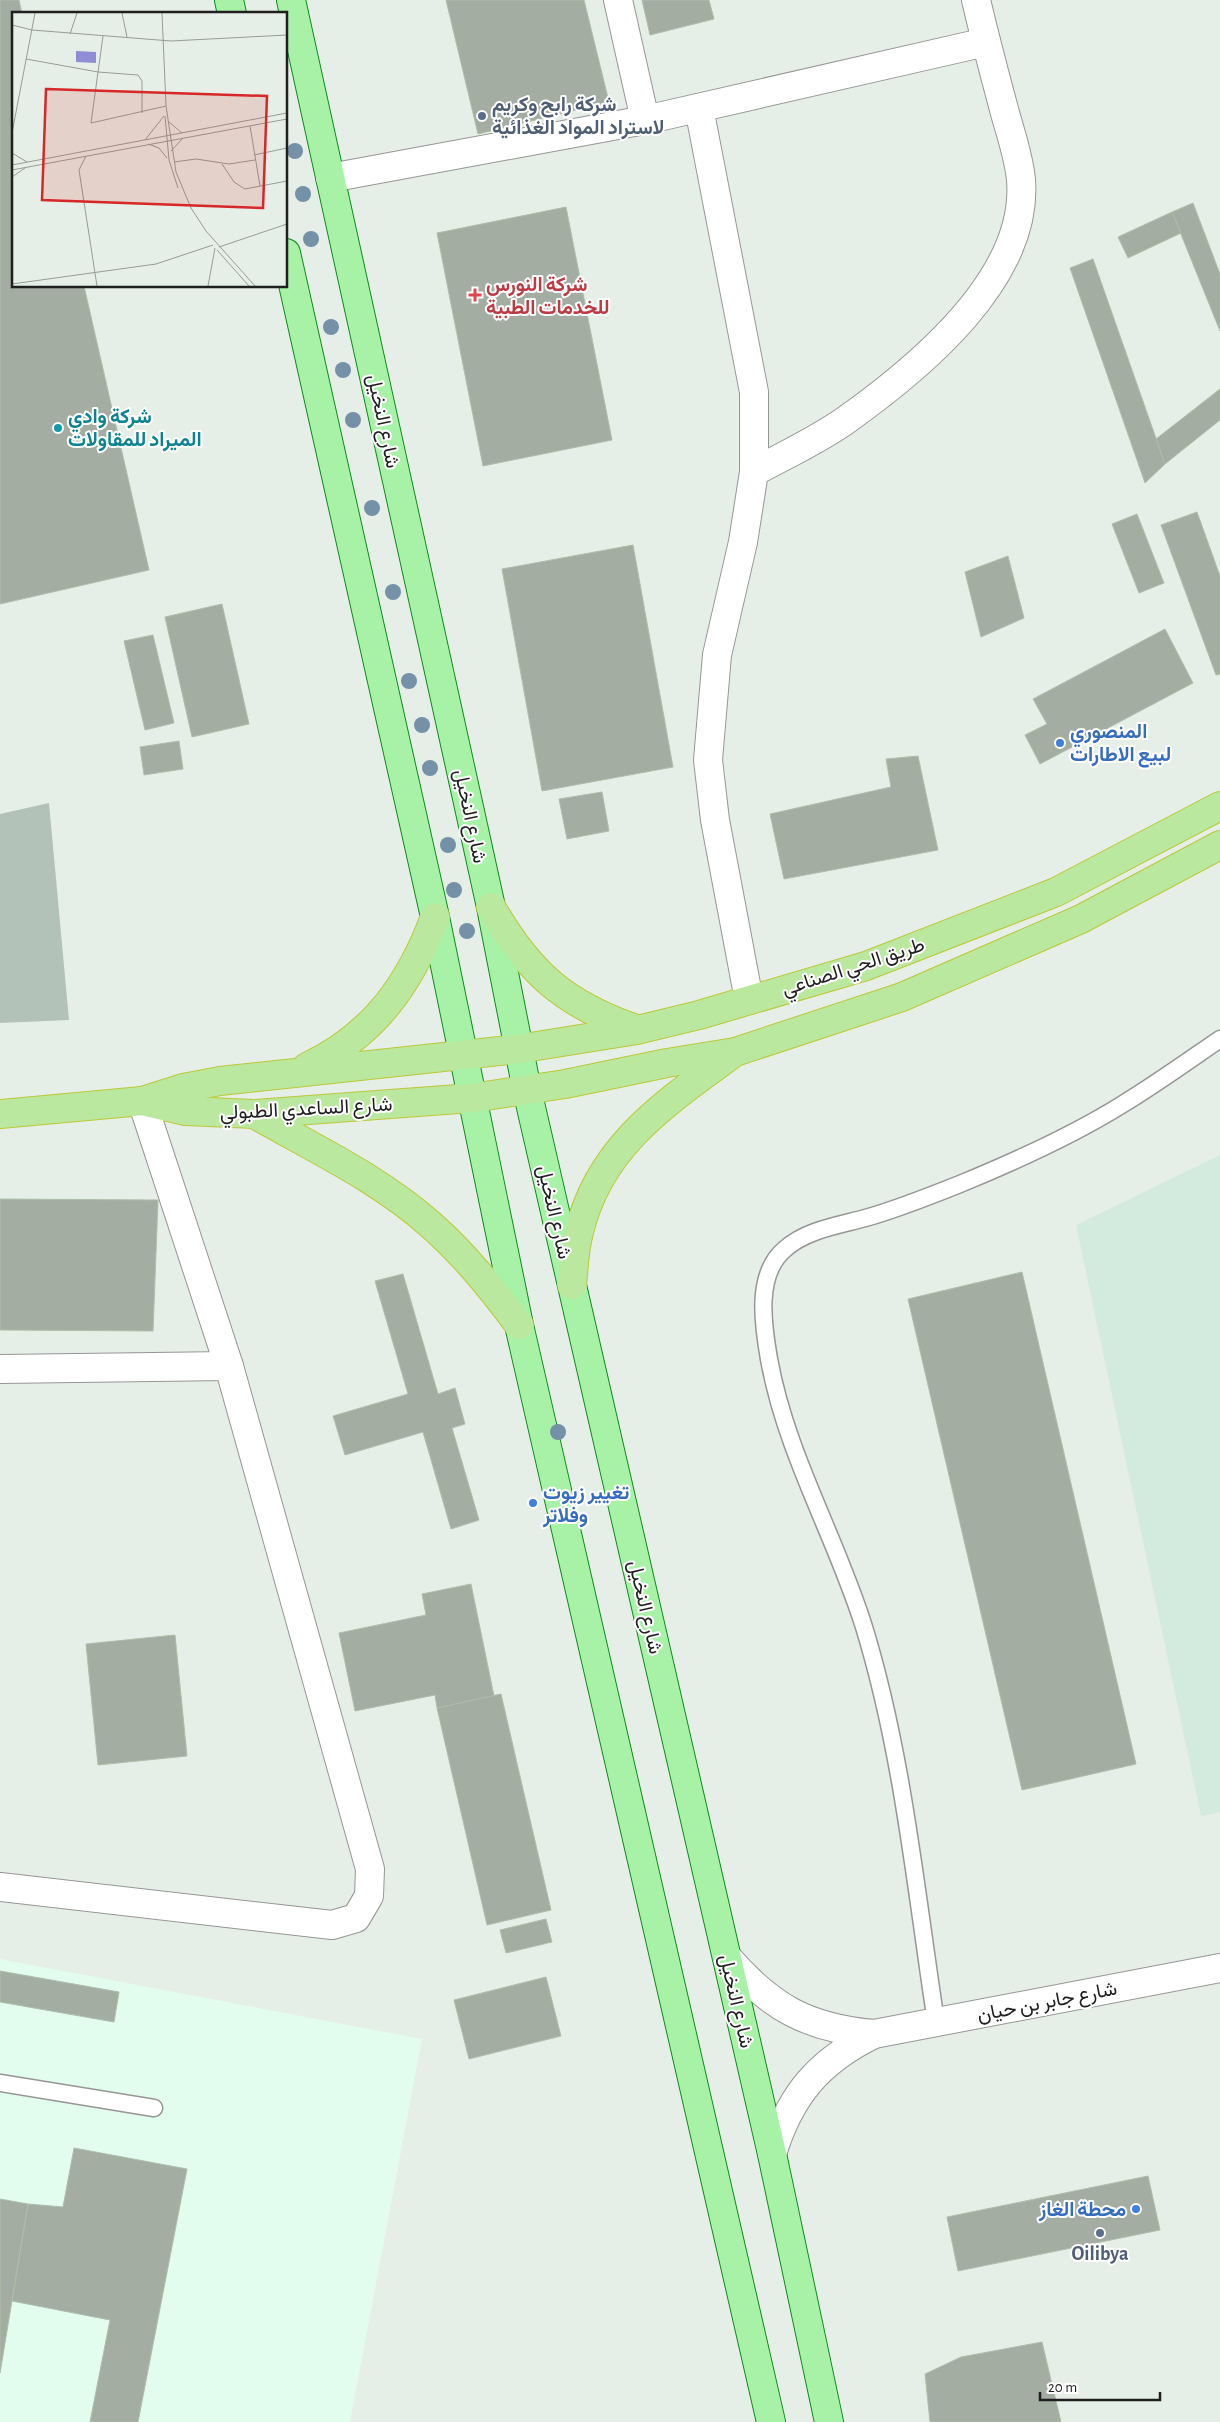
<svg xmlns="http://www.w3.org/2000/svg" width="1220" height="2422" viewBox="0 0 1220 2422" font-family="'Alegreya Sans',Vazirmatn,sans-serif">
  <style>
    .education { fill: #e2fced }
    .construction { fill: #b2c2b9 }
    .farmland { fill: #d3ebdf }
    .building { fill: #a4ada2; stroke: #adbfaa }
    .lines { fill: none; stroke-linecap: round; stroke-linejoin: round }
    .service-casing { stroke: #969696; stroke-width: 19 }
    .minor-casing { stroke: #969696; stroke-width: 30 }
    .primary-casing { stroke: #108a1c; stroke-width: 30 }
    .trunk-casing { stroke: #bcc837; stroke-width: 30 }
    .service { stroke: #fff; stroke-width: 16 }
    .minor { stroke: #fff; stroke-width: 28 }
    .primary { stroke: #a8f2a8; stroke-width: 28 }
    .trunk { stroke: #bae89f; stroke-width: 28 }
    .tree { fill: #7491a7 }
    .service-dot { fill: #5c6f8a; stroke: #fff; stroke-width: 2 }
    .health-dot { fill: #e0444e; stroke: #fff; stroke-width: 2 }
    .culture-dot { fill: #0f9aa8; stroke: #fff; stroke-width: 2 }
    .shop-dot { fill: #3f7fe0; stroke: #fff; stroke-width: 2 }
    .labels { text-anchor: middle; stroke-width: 4; stroke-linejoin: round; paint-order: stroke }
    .service-label { font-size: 20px; font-weight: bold; fill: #4e5e75; stroke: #fff; text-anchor: start }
    .health-label { font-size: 20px; font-weight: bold; fill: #be3a42; stroke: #fff; text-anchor: start }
    .culture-label { font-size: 20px; font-weight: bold; fill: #0d838f; stroke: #fff; text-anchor: start }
    .street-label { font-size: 20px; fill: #1f1f1f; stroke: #fff }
    .shop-label { font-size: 20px; font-weight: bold; fill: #366cbe; stroke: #fff; text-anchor: start }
    .inset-road { fill: none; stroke: #969c97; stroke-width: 1 }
    .view { fill: #d62828; fill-opacity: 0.15; stroke: #d62828; stroke-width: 2.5 }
    .inset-edge { fill: none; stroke: #1f1f1f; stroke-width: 2.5 }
  </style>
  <rect width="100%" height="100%" fill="#e6efe7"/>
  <path class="education" d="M0,1959L422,2039L350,2422H0Z"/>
  <path class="construction" d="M49,803L69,1020L0,1023V814Z"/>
  <path class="farmland" d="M1220,1155V1812L1201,1816L1076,1225Z"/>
  <g class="building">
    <path d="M0,0H19L22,14H14V286H84L149,570L0,604Z"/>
    <path d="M446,0H584L609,102L478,134Z"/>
    <path d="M642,0H709L714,19L650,35Z"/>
    <path d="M1193,203L1220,274V331L1172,212Z"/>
    <path d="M566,207L612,440L483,466L437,233Z"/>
    <path d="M1172,212L1181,233L1128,258L1118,237Z"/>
    <path d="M1093,259L1165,464L1145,483L1070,268Z"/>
    <path d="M1220,389V420L1165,464L1156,439Z"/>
    <path d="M1197,512L1220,576V674L1216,675L1161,525Z"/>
    <path d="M1137,514L1164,583L1139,593L1112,524Z"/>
    <path d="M633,545L673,767L542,791L502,569Z"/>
    <path d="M1008,556L1024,618L981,637L965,572Z"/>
    <path d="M222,604L249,724L192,737L165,617Z"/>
    <path d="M1165,629L1193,683L1040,764L1025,735L1047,724L1033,699Z"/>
    <path d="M153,635L174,723L145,730L124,641Z"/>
    <path d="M179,741L183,769L144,775L140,747Z"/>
    <path d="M918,756L938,850L784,879L770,814L891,787L886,759Z"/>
    <path d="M602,792L609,831L567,839L559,799Z"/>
    <path d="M0,1199L158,1200L153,1331L0,1330Z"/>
    <path d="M1022,1272L1136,1764L1022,1790L908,1299Z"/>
    <path d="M403,1274L438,1394L455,1388L465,1424L452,1428L479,1520L451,1529L423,1432L345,1455L333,1416L408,1394L375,1281Z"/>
    <path d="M471,1584L494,1696L437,1708L435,1695L355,1711L339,1633L426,1615L422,1594Z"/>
    <path d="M175,1635L187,1756L98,1765L86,1644Z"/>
    <path d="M501,1694L551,1910L487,1925L437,1708Z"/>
    <path d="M546,1919L552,1942L506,1953L500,1930Z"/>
    <path d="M0,1971L119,1992L114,2022L0,2002Z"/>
    <path d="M546,1977L561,2036L469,2059L454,2000Z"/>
    <path d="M74,2148L187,2169L138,2422H90L110,2320L12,2301L28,2204L63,2207Z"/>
    <path d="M1148,2176L1160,2230L958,2271L947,2217Z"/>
    <path d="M0,2199L28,2204L0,2373Z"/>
    <path d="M1042,2342L1061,2422H930L925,2374L961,2357Z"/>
  </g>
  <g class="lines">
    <g class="service-casing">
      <g id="service">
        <path d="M936,2022C916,1892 903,1754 864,1627C836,1537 786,1454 769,1359C763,1325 755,1274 785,1249C807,1229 842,1225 869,1217C900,1208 930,1196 960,1184C1016,1161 1072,1136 1123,1104C1156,1084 1188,1061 1220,1039"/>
        <path d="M0,2083L154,2108"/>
      </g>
    </g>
    <g class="minor-casing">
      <g id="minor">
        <path d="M618,0L645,120"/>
        <path d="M699,108L754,392V472L743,542L717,655L708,760L715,820L749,1000"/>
        <path d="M330,178L645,120L986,42"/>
        <path d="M754,472C785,455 818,440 846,420C919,368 1029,278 1021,180C1019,157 1011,135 1005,113C995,76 985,38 976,0"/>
        <path d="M0,1369L229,1366"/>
        <path d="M0,1887L332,1925L356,1918L369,1896L370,1869L229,1366L142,1101"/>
        <path d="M727,1957C770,2007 807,2028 874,2034"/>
        <path d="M772,2154C790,2095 819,2061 874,2034L1220,1968"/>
      </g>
    </g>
    <g class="primary-casing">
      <g id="primary">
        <path d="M229,0L232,14"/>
        <path d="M291,0L491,907L527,1090L772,2154L829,2422"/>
        <path d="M286,253L435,917L519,1325L771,2422"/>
      </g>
    </g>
    <g class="trunk-casing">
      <g id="trunk">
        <path d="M491,907C529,973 564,1004 636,1029"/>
        <path d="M307,1067C374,1035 410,984 435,917"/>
        <path d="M142,1101L186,1111L254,1114L472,1098L565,1084L667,1063L735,1052L902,997L1081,919L1220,845"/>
        <path d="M0,1114L142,1101L183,1088L220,1081L518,1049L637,1030L699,1015L866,966L1056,892L1220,806"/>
        <path d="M254,1114C313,1148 380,1179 431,1225C465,1255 492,1289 519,1325"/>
        <path d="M572,1285C574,1268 574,1250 579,1232C599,1147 664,1104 731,1055"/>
      </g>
    </g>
    <use href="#service" class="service"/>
    <use href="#minor" class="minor"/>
    <use href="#primary" class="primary"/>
    <use href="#trunk" class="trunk"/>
  </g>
  <g class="tree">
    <circle cx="295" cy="151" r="8"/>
    <circle cx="303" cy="194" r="8"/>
    <circle cx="311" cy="239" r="8"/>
    <circle cx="331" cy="327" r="8"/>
    <circle cx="343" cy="370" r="8"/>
    <circle cx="353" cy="420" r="8"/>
    <circle cx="372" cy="508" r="8"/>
    <circle cx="393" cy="592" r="8"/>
    <circle cx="409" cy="681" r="8"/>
    <circle cx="422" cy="725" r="8"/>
    <circle cx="430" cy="768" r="8"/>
    <circle cx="448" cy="845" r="8"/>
    <circle cx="454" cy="890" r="8"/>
    <circle cx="467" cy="931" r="8"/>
    <circle cx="558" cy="1432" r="8"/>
  </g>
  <g class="service-dot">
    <circle cx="482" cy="116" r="5"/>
    <circle cx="1100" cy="2233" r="5"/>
  </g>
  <path class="health-dot" d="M472.5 287.5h5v5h5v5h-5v5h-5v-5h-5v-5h5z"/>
  <circle class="culture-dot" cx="58" cy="428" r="5"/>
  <g class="shop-dot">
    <circle cx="1060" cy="743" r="5"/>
    <circle cx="533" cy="1503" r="5"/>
    <circle cx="1136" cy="2209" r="5"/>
  </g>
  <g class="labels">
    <g class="service-label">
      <text x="492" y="111">شركة رابح وكريم<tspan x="492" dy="23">لاستراد المواد الغذائية</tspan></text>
      <text x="1100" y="2260" text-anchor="middle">Oilibya</text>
    </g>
    <g class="health-label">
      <text x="486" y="291">شركة النورس<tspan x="486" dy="23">للخدمات الطبية</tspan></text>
    </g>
    <g class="culture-label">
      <text x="68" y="423">شركة وادي<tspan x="68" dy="23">الميراد للمقاولات</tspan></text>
    </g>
    <g class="street-label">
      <text transform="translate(384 421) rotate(78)" y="7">شارع النخيل</text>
      <text transform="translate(471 816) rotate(78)" y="7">شارع النخيل</text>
      <text transform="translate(853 966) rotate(-18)" y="7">طريق الحي الصناعي</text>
      <text transform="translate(306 1108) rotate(-3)" y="7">شارع الساعدي الطبولي</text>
      <text transform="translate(555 1212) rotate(77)" y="7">شارع النخيل</text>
      <text transform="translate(646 1607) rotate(77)" y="7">شارع النخيل</text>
      <text transform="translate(737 2001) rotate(77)" y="7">شارع النخيل</text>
      <text transform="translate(1047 2001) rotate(-11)" y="7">شارع جابر بن حيان</text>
    </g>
    <g class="shop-label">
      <text x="1070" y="738">المنصوري<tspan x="1070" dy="23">لبيع الاطارات</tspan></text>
      <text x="543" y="1499">تغيير زيوت<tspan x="543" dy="23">وفلاتر</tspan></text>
      <text x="1126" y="2216" text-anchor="end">محطة الغاز</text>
    </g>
  </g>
  <g transform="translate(12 12)">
    <rect width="275" height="275" fill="#e6efe7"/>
    <path d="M64,39L84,40V51L64,50Z" fill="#908cd5"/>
    <path class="inset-road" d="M110,1L115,25M150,1L154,94L164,160L179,196L194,219L243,274M0,13L20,18L159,29L275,23M58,22L65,1M91,24L79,111L154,94M14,47L86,60L126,63L130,69V101M153,104L157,148L166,176M157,110L170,121M238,114L248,174M0,121L23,1M133,128L152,104M136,132L147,136L155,146M159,139L171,126M0,141L15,150M242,143L275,136M74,144L67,158L85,274M162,150L184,147L217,152L243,148M210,152L222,170L233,177L275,169M0,153L275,101M0,158L275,107M0,165L13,156M207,235L275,212M205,238L237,274M0,272L144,252L201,233M196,274L203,236"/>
    <path class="view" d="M34,77L255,84L251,196L30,188Z"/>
    <rect width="275" height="275" class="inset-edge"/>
  </g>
  <path d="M1040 2392v8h120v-8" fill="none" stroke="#1f1f1f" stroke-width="2.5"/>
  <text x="1048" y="2392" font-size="15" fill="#1f1f1f" stroke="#ffffff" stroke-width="4" paint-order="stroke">20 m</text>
</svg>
